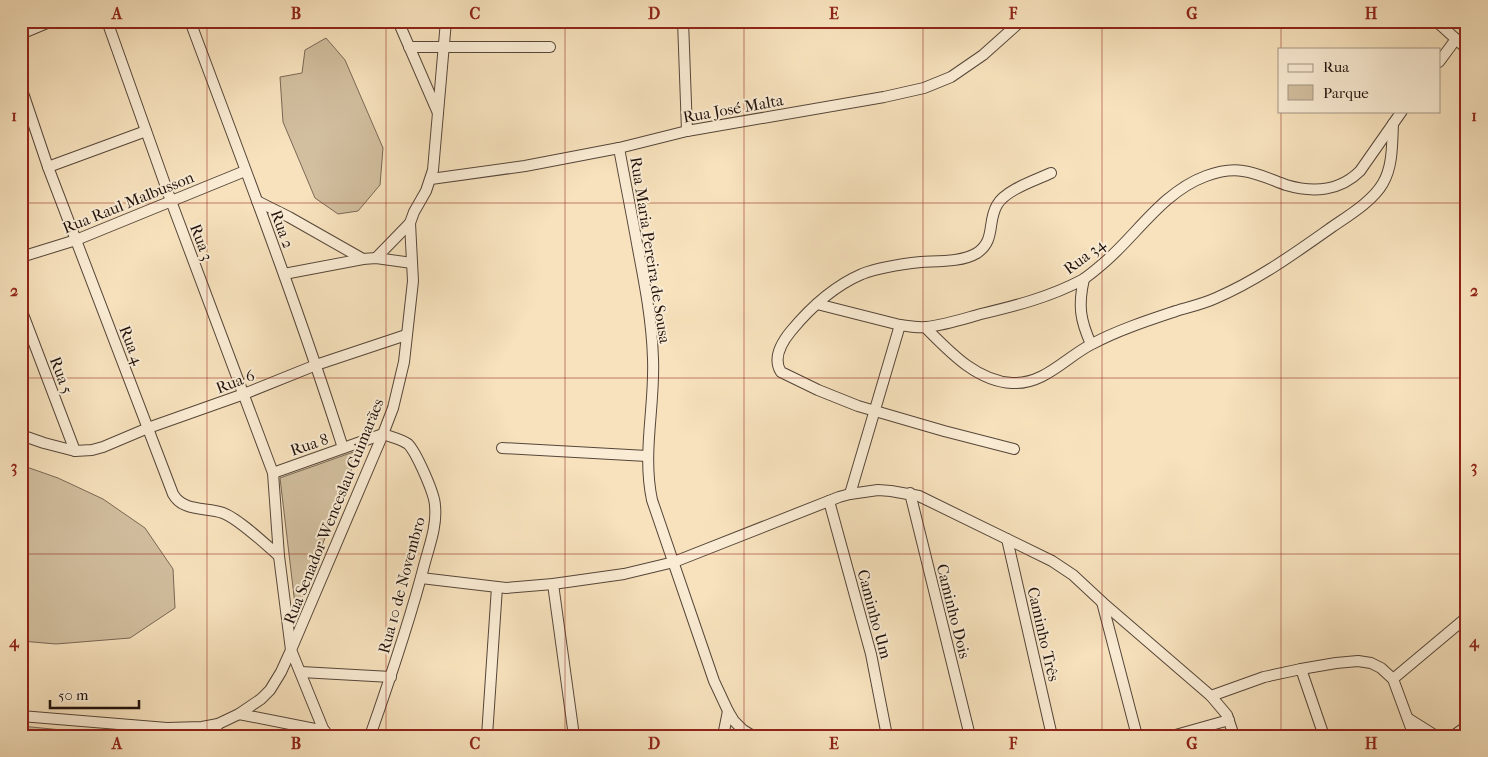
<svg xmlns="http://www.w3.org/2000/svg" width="1488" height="757" viewBox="0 0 1488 757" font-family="'IM FELL French Canon',serif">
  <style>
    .green { fill: #d2bf9f; stroke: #796856 }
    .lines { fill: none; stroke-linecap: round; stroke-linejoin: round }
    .street-casing { stroke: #564639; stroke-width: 12 }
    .street { stroke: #faecd4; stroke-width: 10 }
    .grid { fill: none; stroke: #8f2418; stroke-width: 1; stroke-opacity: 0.55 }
    .labels { text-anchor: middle; stroke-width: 4; stroke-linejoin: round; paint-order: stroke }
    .street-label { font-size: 16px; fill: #20120d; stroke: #faecd4 }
    .neatline { fill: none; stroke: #8f2418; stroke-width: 2 }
    .grid-label { font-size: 16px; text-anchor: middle; font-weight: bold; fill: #8f2418 }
  </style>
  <rect width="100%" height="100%" fill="#f7e2bd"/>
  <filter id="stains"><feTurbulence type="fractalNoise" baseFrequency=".004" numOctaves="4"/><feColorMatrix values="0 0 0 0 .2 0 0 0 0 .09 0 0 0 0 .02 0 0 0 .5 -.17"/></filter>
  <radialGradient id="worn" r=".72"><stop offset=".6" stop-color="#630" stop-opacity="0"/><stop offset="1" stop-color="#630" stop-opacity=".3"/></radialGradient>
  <g class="green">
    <path d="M326,38L345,60L383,148L380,185L358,211L338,214L315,198L283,122L280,77L302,73L305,50Z"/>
    <path d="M359,450L296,613L280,478Z"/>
    <path d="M21,465L58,478L103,499L145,528L173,569L175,608L130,638L56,644L21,641Z"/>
    <path d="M21,726L123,736H21Z"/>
  </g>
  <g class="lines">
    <g class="street-casing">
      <g id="street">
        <path d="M190,21C243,163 297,304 343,448"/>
        <path d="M398,21L438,113"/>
        <path d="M683,21L687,131"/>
        <path d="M1436,21L1467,49"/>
        <path d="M21,34L52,21"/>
        <path d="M409,47H550"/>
        <path d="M1439,62L1456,39"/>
        <path d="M21,87L48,167L173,494C183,512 206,507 223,513C239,519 265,544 279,556"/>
        <path d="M619,148C625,181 632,215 638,249C645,285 652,322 653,359C655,406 642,453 652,500L714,681L728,711L734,721L743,730L753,736"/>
        <path d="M48,167L146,131"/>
        <path d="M431,179L525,166L619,148L687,131L884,97L924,88L951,77L983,55L1021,21"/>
        <path d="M257,201L289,217L363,259"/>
        <path d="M21,257L76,240L245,171"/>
        <path d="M376,258L410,223"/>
        <path d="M284,274L363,259L376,258L412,263"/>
        <path d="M1084,279C1078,305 1080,320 1091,344"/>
        <path d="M817,304L900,325"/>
        <path d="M21,309L75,451"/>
        <path d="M925,327C949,351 976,381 1012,383C1044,385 1066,357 1092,344C1118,330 1149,320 1176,311C1189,307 1203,304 1216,298C1258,280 1295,253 1332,227C1348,216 1373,201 1383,183C1393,166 1392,143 1393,124"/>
        <path d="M21,435L44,443L75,451L92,450L103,447L148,428L244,394L316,365L406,335"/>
        <path d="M502,448L647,456"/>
        <path d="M1014,449L944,431L858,406L818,390L781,372C772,358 782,342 791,331C810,308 834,286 862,274C880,267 902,264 921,262C939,261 962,262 977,253C996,240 987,222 997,205C1005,190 1036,180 1051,173"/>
        <path d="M273,473L383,434"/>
        <path d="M910,493L970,736"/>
        <path d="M850,494L900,325C908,326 917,328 926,327C945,325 963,319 981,314C1015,306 1050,297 1082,280C1090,275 1098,268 1106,261C1138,233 1163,192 1206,176C1217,172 1232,169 1243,171C1258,173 1272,180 1286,185C1313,193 1340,191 1360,171L1402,111"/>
        <path d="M829,501L871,654L887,736"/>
        <path d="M1007,539L1052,736"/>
        <path d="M421,578L506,588L553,584L624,574L674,562L839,497L850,494L878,490L891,491L919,496L1052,561L1073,575L1102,602L1211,696L1227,715L1234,736"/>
        <path d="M553,584L574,736"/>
        <path d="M1102,602L1137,736"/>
        <path d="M1301,669L1324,736"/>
        <path d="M301,672L391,677"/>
        <path d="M1393,679L1467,617"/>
        <path d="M1211,696L1264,677L1301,669L1336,663L1358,661L1371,663L1381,668L1393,679L1414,736"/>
        <path d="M239,714L325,731"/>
        <path d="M21,716L167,728L202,727L218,724L239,714L261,699L270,690L281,672L291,650L279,556L273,473L171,201L107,21"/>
        <path d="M1409,719L1436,736"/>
        <path d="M212,736L218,724"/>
        <path d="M326,736L291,650L383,434L393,408L404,362L413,281L410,223L414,212L426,191L433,170L446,21"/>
        <path d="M370,736C390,679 410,621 425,562C430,544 437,525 435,506C435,494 416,452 408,444C401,439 391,437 383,434"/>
        <path d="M487,736L497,587"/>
        <path d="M723,736L728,711"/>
        <path d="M1172,736L1229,720"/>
        <path d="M1453,736L1467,726"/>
      </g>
    </g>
    <use href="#street" class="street"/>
  </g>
  <path class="grid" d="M207,21V736M386,21V736M565,21V736M744,21V736M923,21V736M1102,21V736M1281,21V49M1281,111V736M21,203H1467M21,378H1467M21,554H1467"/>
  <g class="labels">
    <g class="street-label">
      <text transform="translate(733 108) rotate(-10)" y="6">Rua José Malta</text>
      <text transform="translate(128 202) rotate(-22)" y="6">Rua Raul Malbusson</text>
      <text transform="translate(283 229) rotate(70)" y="6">Rua 2</text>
      <text transform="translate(202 242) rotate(69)" y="6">Rua 3</text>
      <text transform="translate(651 250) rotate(81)" y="6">Rua Maria Pereira de Sousa</text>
      <text transform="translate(1084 256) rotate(-37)" y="6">Rua 34</text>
      <text transform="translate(132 345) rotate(69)" y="6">Rua 4</text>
      <text transform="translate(62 375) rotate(69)" y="6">Rua 5</text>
      <text transform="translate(235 381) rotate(-21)" y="6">Rua 6</text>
      <text transform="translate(309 444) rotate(-19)" y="6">Rua 8</text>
      <text transform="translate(333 511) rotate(-68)" y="6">Rua Senador Wenceslau Guimarães</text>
      <text transform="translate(401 585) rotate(-75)" y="6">Rua 10 de Novembro</text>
      <text transform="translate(954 611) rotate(76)" y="6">Caminho Dois</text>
      <text transform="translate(875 614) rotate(75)" y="6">Caminho Um</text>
      <text transform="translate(1044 634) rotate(77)" y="6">Caminho Três</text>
    </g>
  </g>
  <rect width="1488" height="757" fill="none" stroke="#f7e2bd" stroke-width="55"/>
  <rect x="1278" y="48" width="162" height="65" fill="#faecd4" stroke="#a39584"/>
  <rect x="1288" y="64" width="25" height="8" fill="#faecd4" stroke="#a39584"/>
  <text x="1323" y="72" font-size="15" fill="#20120d">Rua</text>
  <rect x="1288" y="85" width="25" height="15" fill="#d2bf9f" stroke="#a39584"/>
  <text x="1323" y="98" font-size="15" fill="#20120d">Parque</text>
  <path d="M50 700v8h89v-8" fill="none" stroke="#20120d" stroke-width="2.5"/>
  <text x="58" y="700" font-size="15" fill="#20120d" stroke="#faecd4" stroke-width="4" paint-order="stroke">50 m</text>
  <rect x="28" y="28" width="1432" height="702" class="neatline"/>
  <g class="grid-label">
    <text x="117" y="19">A</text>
    <text x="296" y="19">B</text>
    <text x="475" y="19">C</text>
    <text x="654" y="19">D</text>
    <text x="834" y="19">E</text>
    <text x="1013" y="19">F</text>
    <text x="1192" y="19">G</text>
    <text x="1371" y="19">H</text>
    <text x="14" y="121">1</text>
    <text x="1474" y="121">1</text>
    <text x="14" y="296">2</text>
    <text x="1474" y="296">2</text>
    <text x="14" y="472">3</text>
    <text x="1474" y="472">3</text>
    <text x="14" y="647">4</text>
    <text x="1474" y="647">4</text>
    <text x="117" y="749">A</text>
    <text x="296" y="749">B</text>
    <text x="475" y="749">C</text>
    <text x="654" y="749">D</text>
    <text x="834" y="749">E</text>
    <text x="1013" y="749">F</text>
    <text x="1192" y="749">G</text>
    <text x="1371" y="749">H</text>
  </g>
  <rect width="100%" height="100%" filter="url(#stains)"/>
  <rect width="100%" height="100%" fill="url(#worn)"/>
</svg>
